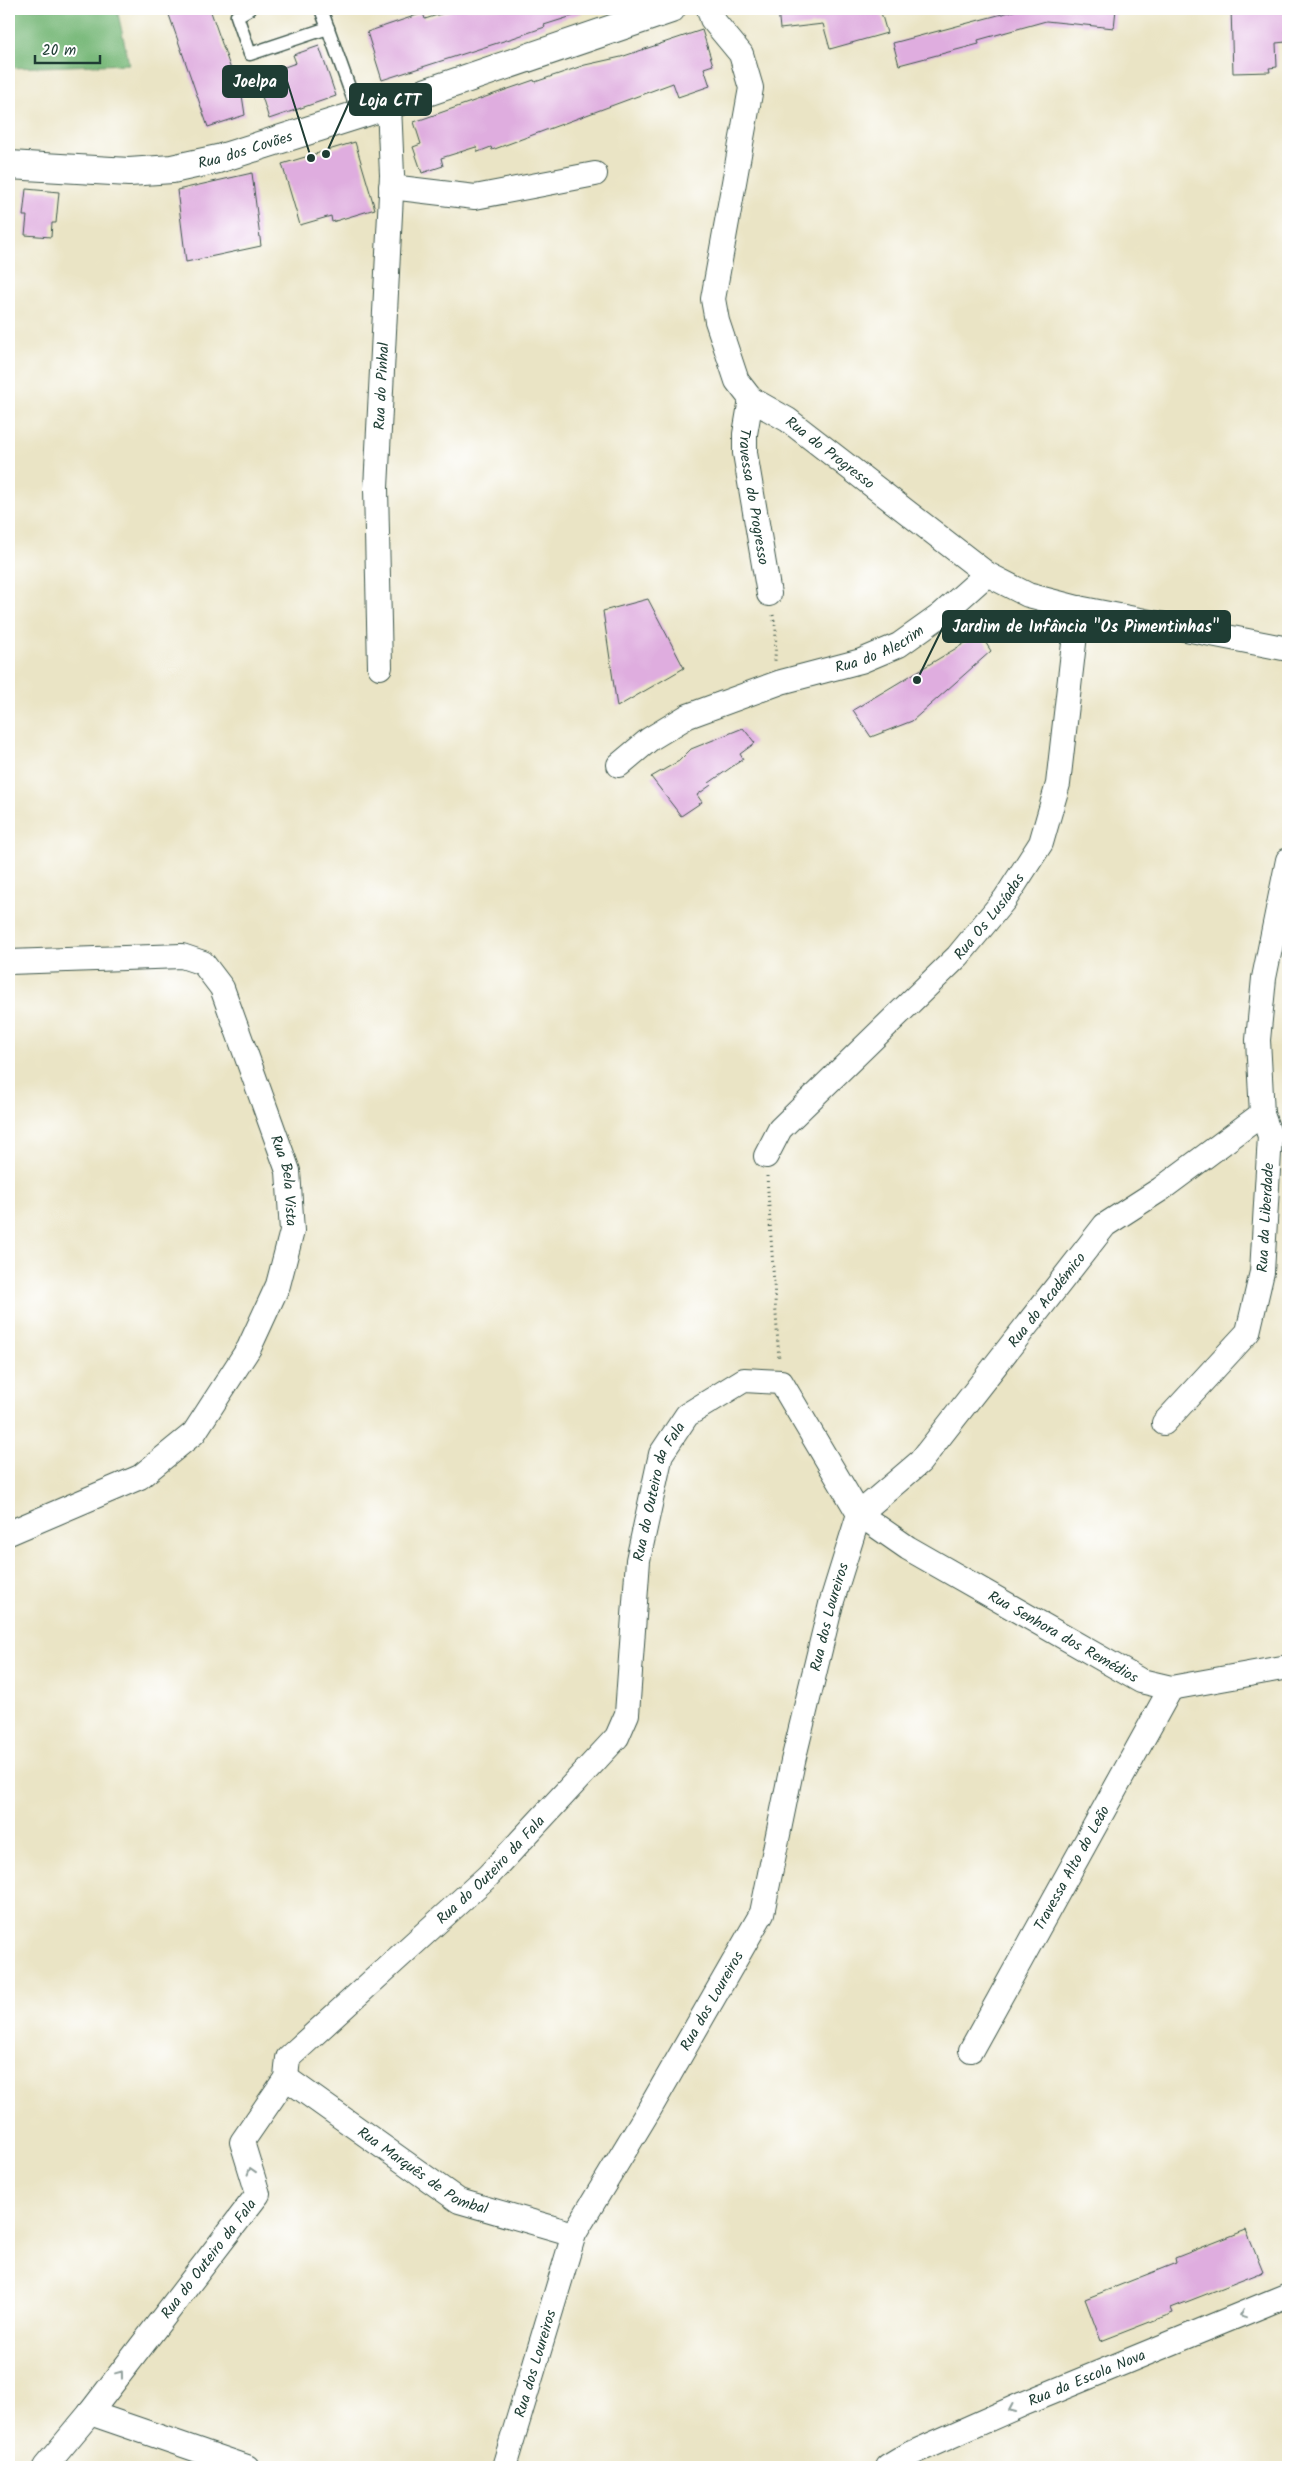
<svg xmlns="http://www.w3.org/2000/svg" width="1297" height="2476" viewBox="0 0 1297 2476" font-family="Kalam,sans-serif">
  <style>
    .forest { fill: #7aba7b; stroke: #4c7c58 }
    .building { fill: #dfaddf }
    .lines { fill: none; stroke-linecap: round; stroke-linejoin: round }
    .service-casing { stroke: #3d564a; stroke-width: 15 }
    .minor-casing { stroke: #3d564a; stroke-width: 26 }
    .tertiary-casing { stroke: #3d564a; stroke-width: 30 }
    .path { stroke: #3d564a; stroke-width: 3; stroke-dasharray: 1 4; stroke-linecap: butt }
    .service { stroke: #fff; stroke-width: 12 }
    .minor { stroke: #fff; stroke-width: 24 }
    .tertiary { stroke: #fff; stroke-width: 28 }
    .oneway { stroke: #8f9e9a }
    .labels { text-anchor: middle; stroke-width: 4.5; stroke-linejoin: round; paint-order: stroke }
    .street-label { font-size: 15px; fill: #1f3d34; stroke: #fff }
    .leader { fill: none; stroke: #1f3d34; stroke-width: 2 }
    .callout-dot { fill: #1f3d34; stroke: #fff; stroke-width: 2 }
    .callout { fill: #1f3d34; stroke: #1f3d34; stroke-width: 2 }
    .callout-label { font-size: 16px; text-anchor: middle; font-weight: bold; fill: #fff }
  </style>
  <rect width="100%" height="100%" fill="#fff"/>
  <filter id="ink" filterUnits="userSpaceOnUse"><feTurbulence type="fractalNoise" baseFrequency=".02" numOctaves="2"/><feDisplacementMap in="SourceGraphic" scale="10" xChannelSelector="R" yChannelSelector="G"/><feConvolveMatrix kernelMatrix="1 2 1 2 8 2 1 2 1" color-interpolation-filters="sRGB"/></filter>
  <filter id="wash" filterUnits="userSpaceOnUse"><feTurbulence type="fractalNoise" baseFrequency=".0096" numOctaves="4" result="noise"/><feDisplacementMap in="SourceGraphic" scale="20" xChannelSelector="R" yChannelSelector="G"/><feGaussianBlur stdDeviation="1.12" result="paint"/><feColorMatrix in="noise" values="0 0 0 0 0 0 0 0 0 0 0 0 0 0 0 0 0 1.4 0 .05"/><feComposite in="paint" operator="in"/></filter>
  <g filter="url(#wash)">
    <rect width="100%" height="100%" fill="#eae4c5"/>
    <path class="forest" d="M9,9H117L129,64L9,68Z"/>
    <g id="blocks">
      <g class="building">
        <path d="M167,9H210L236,84L240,82L245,115L208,127Z"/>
        <path d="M456,9H582V13L544,25L545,27L513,38L382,80L367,32L423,13L425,19Z"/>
        <path d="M778,9H880L887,33L830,49L823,24L780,29Z"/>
        <path d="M1021,9H1116L1114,28L1046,21L978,40L979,44L899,65L893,43Z"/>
        <path d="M1231,9H1288V26H1285L1286,42L1276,43L1277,67L1269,68L1270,72L1233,73Z"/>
        <path d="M702,30L713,65L704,68L710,86L678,97L673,83L492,150L491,147L478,152L476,147L441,158L443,166L422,173L413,147L421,144L414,122L534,80L535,82L585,65L621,57Z"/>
        <path d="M319,46L336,96L269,119L256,77L296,63L293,55Z"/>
        <path d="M355,142L375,209L332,222L331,216L300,225L282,164Z"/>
        <path d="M252,173L261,246L186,262L177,190Z"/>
        <path d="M26,189L59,192L56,223H52L51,237L25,235L27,216H23Z"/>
        <path d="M648,599L684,668L617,707L603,611Z"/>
        <path d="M980,634L991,651L912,721L871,737L853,710Z"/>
        <path d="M743,728L755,743L740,754L743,759L709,783L711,785L697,795L702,802L681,816L651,777L679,761L691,749Z"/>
        <path d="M1246,2230L1263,2272L1171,2308L1173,2313L1101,2341L1085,2299L1176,2263L1175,2258Z"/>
      </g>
    </g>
  </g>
  <g filter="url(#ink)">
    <use href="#blocks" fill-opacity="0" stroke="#3d564a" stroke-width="1"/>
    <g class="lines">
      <g class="service-casing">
        <g id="service">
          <path d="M249,9L237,16L250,54L328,28"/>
          <path d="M321,9L359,115"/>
        </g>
      </g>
      <g class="minor-casing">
        <g id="minor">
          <path id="s1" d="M709,9L712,19L741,54L751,88L713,299L717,321L737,381L751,399L788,420L987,574L1028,595L1078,608L1288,649"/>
          <path d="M391,187L475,197L595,174"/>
          <path id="s2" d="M751,399L745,434V453L769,594"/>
          <path id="s3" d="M380,667L376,488L392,175L389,105"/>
          <path id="s4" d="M619,765L650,739L688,716L781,682L861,661L899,645L941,615L987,574"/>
          <path id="s5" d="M9,962L182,956L203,963L222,988L288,1171L292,1231L278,1285L249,1348L194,1433L140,1477L9,1533"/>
          <path id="s6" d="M766,1156L780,1129L958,956L1005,899L1041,843L1058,784L1078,608"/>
          <path id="s7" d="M1164,1423L1248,1332L1262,1272L1270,1136L1262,1114L1258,1040L1264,978L1288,860"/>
          <path id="s8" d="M859,1514L920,1462L1105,1225L1161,1189L1262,1114"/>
          <path id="s9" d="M971,2050L1171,1688"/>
          <path id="s10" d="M286,2078L459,2201L574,2234"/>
          <path d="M90,2413L247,2467"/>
          <path id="s11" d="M45,2467L90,2413L258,2194L242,2142L286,2078L288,2058L488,1876L617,1737L627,1714L638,1560L661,1454L687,1415L744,1380L781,1382L859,1514L908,1548L1141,1681L1171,1688L1288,1667"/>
          <path id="s12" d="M504,2467L574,2234L649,2110L762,1913L793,1761L831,1604L859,1514"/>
          <path id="s13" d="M888,2467L908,2455L1023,2404L1288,2295"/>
        </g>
      </g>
      <g class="tertiary-casing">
        <g id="tertiary">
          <path id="s14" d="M9,165L129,172L172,169L218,159L389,105L671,9"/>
        </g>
      </g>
      <g class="path">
        <path d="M773,615L776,629L775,661"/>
        <path d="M767,1176L779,1360"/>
      </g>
      <use href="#service" class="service"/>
      <use href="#minor" class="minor"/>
      <use href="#tertiary" class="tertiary"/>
    </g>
    <defs><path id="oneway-chevron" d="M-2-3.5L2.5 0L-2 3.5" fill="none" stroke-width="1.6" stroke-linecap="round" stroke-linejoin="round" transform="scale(1.25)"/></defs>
    <g class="oneway">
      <use href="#oneway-chevron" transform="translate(251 2171) rotate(-107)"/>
      <use href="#oneway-chevron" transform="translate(1243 2314) rotate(158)"/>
      <use href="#oneway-chevron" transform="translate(120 2374) rotate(-53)"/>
      <use href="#oneway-chevron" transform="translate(1012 2409) rotate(156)"/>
    </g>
  </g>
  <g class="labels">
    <g class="street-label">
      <text dy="5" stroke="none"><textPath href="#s14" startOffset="239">Rua dos Covões</textPath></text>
      <text dy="5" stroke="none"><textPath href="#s3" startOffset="281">Rua do Pinhal</textPath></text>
      <text dy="5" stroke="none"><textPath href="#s1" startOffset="510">Rua do Progresso</textPath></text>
      <text dy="5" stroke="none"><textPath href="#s2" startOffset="99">Travessa do Progresso</textPath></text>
      <text dy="5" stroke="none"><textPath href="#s4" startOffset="288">Rua do Alecrim</textPath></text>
      <text dy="5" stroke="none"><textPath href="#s6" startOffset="329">Rua Os Lusíadas</textPath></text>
      <text dy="5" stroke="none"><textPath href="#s5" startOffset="430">Rua Bela Vista</textPath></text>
      <text dy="5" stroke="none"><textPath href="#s7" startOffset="240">Rua da Liberdade</textPath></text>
      <text dy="5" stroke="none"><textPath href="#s8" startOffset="286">Rua do Académico</textPath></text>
      <text dy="5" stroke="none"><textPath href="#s11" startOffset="1210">Rua do Outeiro da Fala</textPath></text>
      <text dy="5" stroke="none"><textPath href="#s12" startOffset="919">Rua dos Loureiros</textPath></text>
      <text dy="5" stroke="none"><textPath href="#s11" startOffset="1789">Rua Senhora dos Remédios</textPath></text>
      <text dy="5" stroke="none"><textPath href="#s11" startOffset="775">Rua do Outeiro da Fala</textPath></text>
      <text dy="5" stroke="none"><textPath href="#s9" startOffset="208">Travessa Alto do Leão</textPath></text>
      <text dy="5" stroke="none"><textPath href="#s12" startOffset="514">Rua dos Loureiros</textPath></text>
      <text dy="5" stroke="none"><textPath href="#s10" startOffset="166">Rua Marquês de Pombal</textPath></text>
      <text dy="5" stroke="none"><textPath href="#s11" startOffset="265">Rua do Outeiro da Fala</textPath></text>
      <text dy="5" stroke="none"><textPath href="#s12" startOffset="108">Rua dos Loureiros</textPath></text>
      <text dy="5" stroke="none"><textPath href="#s13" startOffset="218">Rua da Escola Nova</textPath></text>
    </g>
  </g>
  <path class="leader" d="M311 158L287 81M326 154L350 100M917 680L943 627"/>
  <g class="callout-dot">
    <circle cx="311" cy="158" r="5"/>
    <circle cx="326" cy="154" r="5"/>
    <circle cx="917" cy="680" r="5"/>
  </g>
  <g class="callout">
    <rect x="223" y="66" width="64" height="31" rx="5"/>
    <rect x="350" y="84" width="81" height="31" rx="5"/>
    <rect x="943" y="611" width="287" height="31" rx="5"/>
  </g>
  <g class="callout-label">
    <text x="255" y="87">Joelpa</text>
    <text x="390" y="106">Loja CTT</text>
    <text x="1086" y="632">Jardim de Infância "Os Pimentinhas"</text>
  </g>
  <rect width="1297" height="2476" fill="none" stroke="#fff" stroke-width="30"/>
  <path d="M35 55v8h65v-8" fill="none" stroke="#1f3d34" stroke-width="2.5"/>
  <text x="42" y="55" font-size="15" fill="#1f3d34" stroke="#ffffff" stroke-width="4" paint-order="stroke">20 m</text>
</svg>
